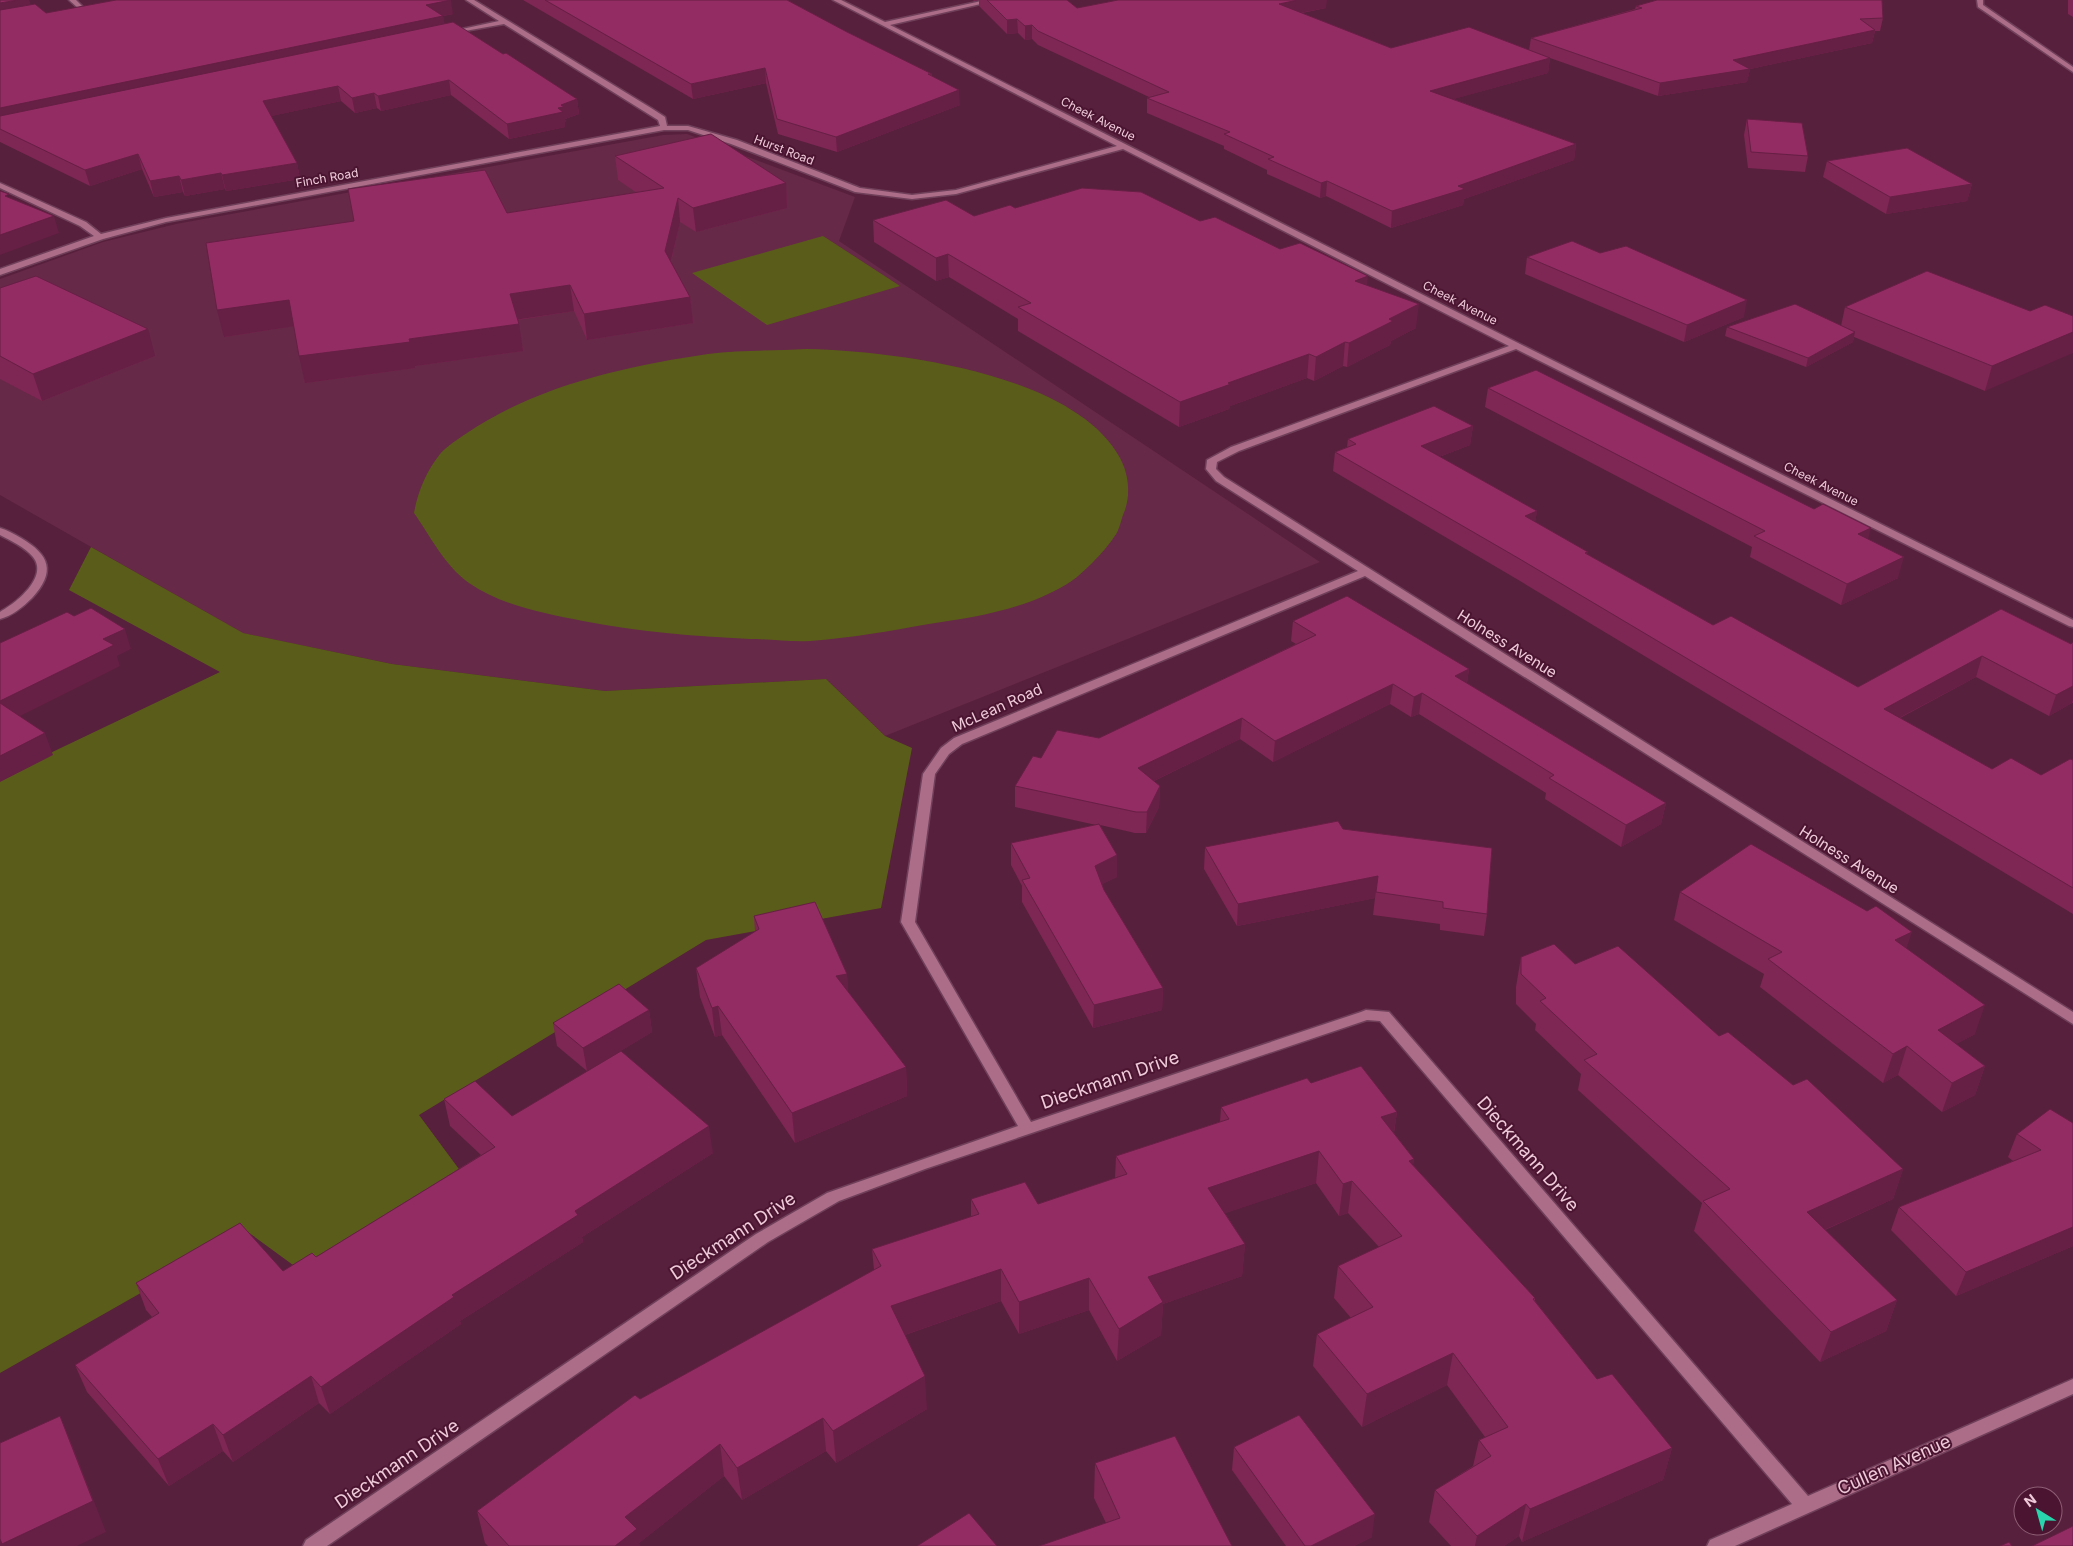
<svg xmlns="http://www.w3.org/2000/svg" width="2073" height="1546" viewBox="0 0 2073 1546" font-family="Inter,sans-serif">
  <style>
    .built { fill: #662947 }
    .green { fill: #5a5d19 }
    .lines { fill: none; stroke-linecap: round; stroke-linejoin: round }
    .minor-casing { stroke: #70405a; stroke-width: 3 }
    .minor { fill: #ac6d89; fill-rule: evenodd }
    .wall { fill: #7e2654 }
    .shaded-wall { fill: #661f45 }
    .building { fill: #922c62; stroke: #661f45 }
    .labels { text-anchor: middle; stroke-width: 4; stroke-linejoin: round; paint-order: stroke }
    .far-street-label { font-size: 12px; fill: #efcbda; stroke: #4b1531 }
    .street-label { font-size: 15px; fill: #efcbda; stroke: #4b1531 }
    .near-street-label { font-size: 18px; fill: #efcbda; stroke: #4b1531 }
  </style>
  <rect width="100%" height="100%" fill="#57203c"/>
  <path class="built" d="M687,134L855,197L839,241L1320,562L885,736L826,679L605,691L392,664L242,633L0,495V279L103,242L176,224L663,135Z"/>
  <g class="green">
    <path d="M823,236L900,286L767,325L692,273Z"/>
    <path d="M807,349C894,351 1074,373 1120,458C1128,473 1131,492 1125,510C1121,518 1120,530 1114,537C1105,551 1081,576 1067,584C1026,609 976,617 929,624C890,631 850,638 810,641C790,642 770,639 750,639C693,636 639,632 583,621C543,613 503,606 469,583C444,565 431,537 414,513C418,491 426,472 440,454C447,446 458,439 467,433C536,386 626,366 708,354C740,350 774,351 807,349Z"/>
    <path d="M91,547L243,633L392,664L605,691L826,679L885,736L912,748L881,908L706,940L419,1115L467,1180L304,1273L248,1232L0,1373V777L220,672L69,590Z"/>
  </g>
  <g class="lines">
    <g class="minor-casing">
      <g id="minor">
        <path d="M69,0H76L83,7L78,8Z"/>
        <path d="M466,0H474L651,108L665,117L667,126H688L737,140L860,188L912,195L956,190L1117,146L833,0H841L885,22L986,0H998L890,25L1520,344L2073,620V627L2069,626L1516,349L1239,451L1217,462L1216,469L1224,477L2073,1012V1024L1365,576L962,744L949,754L935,774L915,922L1031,1122L1361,1012L1366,1010L1389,1012L1808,1496L2073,1379V1394L1735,1546H1707L1710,1540L1792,1504L1380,1021L1367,1020L925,1169L839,1201L768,1242L327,1546H303L306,1540L756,1234L827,1193L1018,1126L901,922L923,774L941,748L954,738L1358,571L1216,481L1206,469L1207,460L1231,447L1509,346L1123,149L956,194L912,199L855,192L731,144L688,130H664L166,222L103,239L0,275V269L94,236L80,226L0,188V183L86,222L101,234L166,218L660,126L658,120L504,24L448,34V32L499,21Z"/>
        <path d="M1977,0H1983V5L2073,67V72L1978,7Z"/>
        <path d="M0,528C7,530 14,534 21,538C50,555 56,572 32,598C23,607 12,616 0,619V612C16,603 49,577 33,557C25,547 11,541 0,535Z"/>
      </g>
    </g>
    <use href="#minor" class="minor"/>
  </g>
  <g class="wall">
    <path d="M0,0H29L30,5L46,13L453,14L443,16L444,24L577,99L579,114L565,119L566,122H565V127L509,139L451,95L381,111L377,108L355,113L341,101L271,116L297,163L300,179L226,191L225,189L185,196L183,192L154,197L142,169L90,186L0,142Z"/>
    <path d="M523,0H787L847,32L932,74V76L960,105L837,152L778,134L766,83L693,99Z"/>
    <path d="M973,0H1067L1077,8H1326L1302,13L1391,48L1529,50L1531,38L1635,9L1636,6L1883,18L1880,31H1875L1872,43L1750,69L1747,82L1658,96L1550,58L1548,73L1453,99L1576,144L1574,160L1464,199L1463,205L1391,228L1326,196L1320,198L1267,174V170L1224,149V146L1147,113V98L1149,97L1038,45L1032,39L1025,40L1018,33L1007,34L979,6V0L974,1Z"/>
    <path d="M2068,0H2073V17L2068,14Z"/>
    <path d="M1747,119L1808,156L1805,172L1748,168L1744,135Z"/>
    <path d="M615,156L786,183L787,208L696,232L680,222L671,262L690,297L693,323L587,340L574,311L518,320L523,351L415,366V368L305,383L294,326L224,337L354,221L507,213L637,193L618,180Z"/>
    <path d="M1827,161L1972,184L1967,201L1886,214L1823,177Z"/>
    <path d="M1015,208L1200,221L1280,249L1367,285L1416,328L1391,341L1390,345L1347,367L1343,366L1314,381L1307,378L1230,406L1229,409L1179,427L1018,331V319L949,277L936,281L874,242L873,220L974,216Z"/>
    <path d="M1527,257L1744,317L1684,342L1525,274Z"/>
    <path d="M0,288L155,356L42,401L0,379Z"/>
    <path d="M1845,307L2030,311L1985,391L1854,337L1853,342L1806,367L1725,336L1727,327L1841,326Z"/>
    <path d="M1488,388L1814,509L1868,539L1898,578L1841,605L1750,557L1752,547L1485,407Z"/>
    <path d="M1473,426L1470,445L1439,457L1537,511L1535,522L1588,552L1587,554L1713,625L1858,687L2001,609L2071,644L2073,642V703H2072L2049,716L1976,677L1900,718L1992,769L2041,775L2073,760V914L1515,578L1333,471L1335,452L1347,447L1348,439Z"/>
    <path d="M1293,621L1469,669L1467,683L1666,803L1661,824L1621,847L1545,799L1546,793L1419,714L1411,717L1390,704L1273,762L1240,739L1154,781L1160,786L1159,807L1146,833H1135L1100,825L1117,855V877L1102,884L1104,890L1163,988L1162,1010L1093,1028L1022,902V886L1011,865V843L1096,825L1015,807V786L1041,758L1099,738L1296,644L1291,641Z"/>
    <path d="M1343,829L1487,914L1484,936L1440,930V924L1373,915L1375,898L1237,926L1204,869L1205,847Z"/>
    <path d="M1680,892L1907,949L1975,1034L1956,1044L1985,1066L1975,1095L1942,1112L1898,1075L1883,1083L1760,987L1764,974L1674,920Z"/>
    <path d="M754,916L847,974L848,992L906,1067L907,1096L795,1143L722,1035L715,1037L700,997L696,968L755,932Z"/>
    <path d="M1521,957L1575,964L1719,1036L1793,1085L1903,1169L1893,1199L1825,1230L1897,1300L1886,1331L1820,1362L1694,1231L1702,1203L1578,1090L1581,1074L1535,1030L1536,1024L1516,1004V987Z"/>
    <path d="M649,1010L652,1032L587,1071L557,1046L553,1023Z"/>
    <path d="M1311,1083L1397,1112L1394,1133L1414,1159L1413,1165L1535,1298V1301L1597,1379L1672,1448L1663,1480L1522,1542L1519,1536L1504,1546H1451L1429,1522L1435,1490L1473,1466L1479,1440L1485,1437L1447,1385L1362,1427L1313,1366L1317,1334L1351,1318L1334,1298L1338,1266L1379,1247L1348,1213L1339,1216L1316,1183L1225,1213L1245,1244L1242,1276L1163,1304L1161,1335L1117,1361L1089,1310L1019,1334L1001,1301L905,1335L927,1409L836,1463L826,1451L742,1500L724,1476L639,1543L640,1546H488L485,1543L477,1511L640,1399L874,1270L872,1249L971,1217V1199L1038,1204L1115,1178L1116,1156L1220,1122L1221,1107Z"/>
    <path d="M444,1099L512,1116L713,1153L582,1237L583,1242L460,1321L461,1324L330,1414L319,1403L233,1462L223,1451L169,1486L87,1392L75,1365L152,1317L146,1310L136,1283L283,1271L316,1257L481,1155L450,1126Z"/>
    <path d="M2073,1123V1246L1956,1296L1891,1230L1899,1207L2013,1161L2008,1157L2017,1134Z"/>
    <path d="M1234,1447L1372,1537L1354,1546H1286L1232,1470Z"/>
    <path d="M1095,1463L1232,1546L1106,1523L1094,1498Z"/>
  </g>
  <g class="shaded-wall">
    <path d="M18,0H29L32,12L0,18V3Z"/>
    <path d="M451,0L453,14L443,16L446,30L0,124V108L426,5Z"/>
    <path d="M1298,0H1327L1326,8L1278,17L1279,4Z"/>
    <path d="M1017,19L1018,33L1007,34V20Z"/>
    <path d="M1032,25V39L1025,40V26Z"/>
    <path d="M1875,30L1872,43L1750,69L1747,82L1658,96L1660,83L1733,60Z"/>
    <path d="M1550,58L1548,73L1429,106L1430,91Z"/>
    <path d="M765,68L766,83L693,99L691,84Z"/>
    <path d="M449,80L451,95L381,111L378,96Z"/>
    <path d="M338,86L341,101L267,117L263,101Z"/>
    <path d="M959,90L960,105L837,152L836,137Z"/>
    <path d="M374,93L377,108L355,113L352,98Z"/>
    <path d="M577,99L579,114L565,119L566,122H565V127L509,139L507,124L558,108L561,105Z"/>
    <path d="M1576,144L1574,160L1464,199L1463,205L1391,228L1392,211L1458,186Z"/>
    <path d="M138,154L142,169L90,186L85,170Z"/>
    <path d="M297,163L300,179L226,191L222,175Z"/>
    <path d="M221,173L225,189L185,196L181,180Z"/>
    <path d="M179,176L183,192L154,197L150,181Z"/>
    <path d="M1327,181L1326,196L1320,198L1321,183Z"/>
    <path d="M786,183L787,208L696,232L693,208Z"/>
    <path d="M1972,184L1967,201L1886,214L1890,197Z"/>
    <path d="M678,198L680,222L667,277L665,251Z"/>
    <path d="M54,216L59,233L0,255V235Z"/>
    <path d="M948,254L949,277L936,281V258Z"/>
    <path d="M1368,276L1366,300L1355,281Z"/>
    <path d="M570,285L574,311L514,320L510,294Z"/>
    <path d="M690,297L693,323L587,340L584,314Z"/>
    <path d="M289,300L295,326L224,337L217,310Z"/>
    <path d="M1747,300L1744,317L1684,342L1687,325Z"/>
    <path d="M1419,304L1416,328L1391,341L1390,345L1347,367L1349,343L1389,319Z"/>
    <path d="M519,324L523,351L415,366V368L305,383L299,356L409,339Z"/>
    <path d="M148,329L155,356L42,401L33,374Z"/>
    <path d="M1855,332L1853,342L1806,367L1808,358Z"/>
    <path d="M2073,332V353L1985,391L1992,366Z"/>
    <path d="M1345,342L1343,366L1314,381L1316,357Z"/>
    <path d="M1309,354L1307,378L1230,406L1229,409L1179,427L1180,402L1228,383Z"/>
    <path d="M1473,426L1470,445L1418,465L1421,446Z"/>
    <path d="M1537,511L1534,530L1525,516Z"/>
    <path d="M1871,528L1866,548L1858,534Z"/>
    <path d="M1904,557L1898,578L1841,605L1847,584Z"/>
    <path d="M125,629L131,649L117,656L120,666L6,723L0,706V701L103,639Z"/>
    <path d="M1982,656L1976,677L1878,729L1884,709Z"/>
    <path d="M1469,669L1466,690L1455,676Z"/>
    <path d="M1393,684L1390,704L1273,762L1275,741Z"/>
    <path d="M2073,686V700L2072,703L2049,716L2056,695Z"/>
    <path d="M1422,693L1419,714L1411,717L1414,697Z"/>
    <path d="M1242,718L1240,739L1137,789L1138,768Z"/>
    <path d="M45,733L53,755L0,782V756Z"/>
    <path d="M1160,786L1159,807L1146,833L1147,812Z"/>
    <path d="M1666,803L1661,824L1621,847L1626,825Z"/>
    <path d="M1117,855V877L1095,888V866Z"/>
    <path d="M1378,876L1375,898L1237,926L1238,904Z"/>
    <path d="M1912,932L1903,960L1895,940Z"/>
    <path d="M847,974L849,1002L836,976Z"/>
    <path d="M1163,988L1162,1010L1093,1028L1094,1005Z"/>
    <path d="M1985,1005L1975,1034L1929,1059L1938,1030Z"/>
    <path d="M718,1006L722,1035L715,1037L712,1008Z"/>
    <path d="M649,1010L652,1032L587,1071L583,1048Z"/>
    <path d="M1907,1046L1898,1075L1883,1083L1893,1054Z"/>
    <path d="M1985,1066L1975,1095L1942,1112L1952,1083Z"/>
    <path d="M906,1067L907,1096L795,1143L792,1113Z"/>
    <path d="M1397,1112L1392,1144L1381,1117Z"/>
    <path d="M709,1126L713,1153L582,1237L583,1242L460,1321L461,1324L330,1414L321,1387L452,1295L575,1211Z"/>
    <path d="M1319,1151L1316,1183L1205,1220L1208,1188Z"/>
    <path d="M1414,1159L1409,1191V1161Z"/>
    <path d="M1903,1169L1893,1199L1797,1242L1807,1212Z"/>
    <path d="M1352,1181L1348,1213L1339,1216L1343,1184Z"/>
    <path d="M2073,1227V1246L1956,1296L1966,1272Z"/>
    <path d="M1245,1244L1242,1276L1163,1304L1161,1335L1117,1361L1119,1329L1148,1277Z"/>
    <path d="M1001,1269V1301L893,1339L891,1306Z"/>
    <path d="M1089,1278V1310L1019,1334V1302Z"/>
    <path d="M1897,1300L1886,1331L1820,1362L1831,1332Z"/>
    <path d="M1453,1353L1447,1385L1362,1427L1367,1394Z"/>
    <path d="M311,1376L319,1403L233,1462L223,1435Z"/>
    <path d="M925,1376L927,1409L836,1463L833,1431Z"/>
    <path d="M60,1416L73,1447L106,1532L77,1546H0V1534Z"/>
    <path d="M823,1418L826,1451L742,1500L737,1468Z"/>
    <path d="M213,1424L223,1451L169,1486L158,1459Z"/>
    <path d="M720,1444L724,1476L639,1543L640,1546H615L625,1517Z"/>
    <path d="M1672,1448L1663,1480L1522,1542L1530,1509Z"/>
    <path d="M1526,1504L1519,1536L1504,1546H1475L1477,1536Z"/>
    <path d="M1375,1514L1372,1537L1354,1546H1311Z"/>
  </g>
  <g class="building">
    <path d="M0,0H18L0,3Z"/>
    <path d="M116,0H451L426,5L443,16L0,108V10L35,4L46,13Z"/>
    <path d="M545,0H787L847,32L932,74H928L959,90L836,137L777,119L765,68L691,84Z"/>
    <path d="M987,0H1067L1077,8L1118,0H1298L1279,4L1391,48L1469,27L1550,58L1430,91L1576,144L1458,186L1465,189L1392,211L1327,181L1321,183L1268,159L1274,157L1224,134L1230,132L1147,98L1169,92L1038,31L1032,25L1025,26L1017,19L1007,20Z"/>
    <path d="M1657,0H1882L1883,18L1860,19L1875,30L1733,60L1750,69L1660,83L1531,38L1642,8L1636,6Z"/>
    <path d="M453,22L503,54L506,53L577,99L561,105L564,107L558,108L563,112L507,124L449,80L378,96L374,93L352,98L338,86L263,101L297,163L222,175L221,173L181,180L179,176L150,181L138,154L85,170L0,129V116Z"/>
    <path d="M1747,119L1802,123L1808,156L1751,152Z"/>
    <path d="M711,134L786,183L693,208L678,198L665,251L690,297L584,314L570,285L510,294L519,324L409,339L410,342L299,356L289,300L217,310L206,243L354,221L348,189L485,170L507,213L664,188L615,156Z"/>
    <path d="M1907,148L1972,184L1890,197L1827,161Z"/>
    <path d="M1082,188L1141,192L1200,221L1215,217L1280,249L1300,243L1368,276L1355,281L1419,304L1389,319L1393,321L1349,343L1345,342L1316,357L1309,354L1228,383L1231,384L1180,402L1018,307L1031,303L948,254L936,258L873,220L946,200L974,216L1010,205L1015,208Z"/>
    <path d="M0,191L9,194L5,196L54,216L0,235Z"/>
    <path d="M1572,241L1600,253L1626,246L1747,300L1687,325L1527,257Z"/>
    <path d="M1927,271L2030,311L2045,305L2073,316V332L1992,366L1845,307Z"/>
    <path d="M36,276L148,329L33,374L0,356V288Z"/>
    <path d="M1795,304L1855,332L1808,358L1727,327Z"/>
    <path d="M1536,370L1814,509L1823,504L1871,528L1858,534L1904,557L1847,584L1754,536L1765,531L1488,388Z"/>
    <path d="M1434,406L1473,426L1421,446L1537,511L1525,516L1588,552L1585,553L1713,625L1731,616L1858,687L2001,609L2071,644L2073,642V686L2056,695L1982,656L1884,709L1992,769L2011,758L2041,775L2070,759L2073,760V888L1518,558L1335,452L1356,444L1348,439Z"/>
    <path d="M1347,596L1469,669L1455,676L1666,803L1626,825L1549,778L1554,775L1422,693L1414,697L1393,684L1275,741L1242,718L1138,768L1160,786L1147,812H1136L1015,786L1033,756L1041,758L1057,730L1099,738L1316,635L1293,621Z"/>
    <path d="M91,608L125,629L103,639L114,645L0,701V643L67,612L74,616Z"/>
    <path d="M0,703L45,733L0,756Z"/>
    <path d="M1338,821L1343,829L1492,848L1487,914L1443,908V902L1376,892L1378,876L1238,904L1205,847Z"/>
    <path d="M1099,824L1117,855L1095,866L1104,890L1163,988L1094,1005L1022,880L1030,878L1011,843Z"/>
    <path d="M1751,844L1867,911L1876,906L1912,932L1895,940L1985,1005L1938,1030L1985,1066L1952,1083L1907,1046L1893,1054L1768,959L1782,952L1680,892Z"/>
    <path d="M815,902L847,974L836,976L906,1067L792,1113L718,1006L712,1008L696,968L759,929L754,916Z"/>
    <path d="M1554,944L1575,964L1618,946L1719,1036L1728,1032L1793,1085L1807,1079L1903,1169L1807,1212L1897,1300L1831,1332L1703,1201L1730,1189L1584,1060L1597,1054L1540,1001L1546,998L1521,974V957Z"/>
    <path d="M619,984L649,1010L583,1048L553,1023Z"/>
    <path d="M621,1051L709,1126L575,1211L578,1215L452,1295L454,1297L321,1387L311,1376L223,1435L213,1424L158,1459L75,1365L159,1313L136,1283L240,1223L283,1271L312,1253L316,1257L495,1147L444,1099L475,1081L512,1116Z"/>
    <path d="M1361,1066L1397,1112L1381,1117L1414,1159L1409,1161L1535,1298L1533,1299L1597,1379L1612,1374L1672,1448L1530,1509L1526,1504L1477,1536L1435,1490L1491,1456L1479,1440L1508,1427L1453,1353L1367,1394L1317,1334L1373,1307L1338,1266L1402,1236L1352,1181L1343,1184L1319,1151L1208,1188L1245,1244L1148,1277L1163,1302L1119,1329L1089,1278L1019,1302L1001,1269L891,1306L925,1376L833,1431L823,1418L737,1468L720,1444L625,1517L637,1529L615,1546H509L477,1511L635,1395L640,1399L881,1266L872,1249L979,1214L971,1199L1025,1182L1038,1204L1127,1174L1116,1156L1229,1119L1221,1107L1307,1078L1311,1083Z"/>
    <path d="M2050,1109L2073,1123V1227L1966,1272L1899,1207L2041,1150L2017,1134Z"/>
    <path d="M1299,1415L1375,1514L1311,1546H1305L1234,1447Z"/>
    <path d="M60,1416L93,1501L2,1544L0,1539V1443Z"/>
    <path d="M1175,1436L1232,1546H1039L1120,1518L1095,1463Z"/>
    <path d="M969,1513L997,1546H917Z"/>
    <path d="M2073,1526V1546H2032Z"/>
    <path d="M2009,1542L2012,1546H2000Z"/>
  </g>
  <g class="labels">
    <g class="far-street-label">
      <text transform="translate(1098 119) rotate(27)" y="4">Cheek Avenue</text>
      <text transform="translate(784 150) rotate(21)" y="4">Hurst Road</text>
      <text transform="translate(327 178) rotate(-10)" y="4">Finch Road</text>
      <text transform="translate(1460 303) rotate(27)" y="4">Cheek Avenue</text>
      <text transform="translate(1821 484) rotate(27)" y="4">Cheek Avenue</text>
    </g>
    <g class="street-label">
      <text transform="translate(1507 644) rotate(32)" y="5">Holness Avenue</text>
      <text transform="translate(997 708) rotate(-24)" y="5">McLean Road</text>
      <text transform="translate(1849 860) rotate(32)" y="5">Holness Avenue</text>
    </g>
    <g class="near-street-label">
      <text transform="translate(1110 1080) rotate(-19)" y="6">Dieckmann Drive</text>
      <text transform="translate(1528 1154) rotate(49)" y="6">Dieckmann Drive</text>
      <text transform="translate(733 1236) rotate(-33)" y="6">Dieckmann Drive</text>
      <text transform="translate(397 1464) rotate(-34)" y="6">Dieckmann Drive</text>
      <text transform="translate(1894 1465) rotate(-24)" y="6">Cullen Avenue</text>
    </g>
  </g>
  <g transform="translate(2038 1511) rotate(323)"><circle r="24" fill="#4b1531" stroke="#8d5e75"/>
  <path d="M0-4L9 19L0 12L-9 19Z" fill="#29d5ac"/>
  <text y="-8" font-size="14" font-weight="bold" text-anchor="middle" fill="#efcbda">N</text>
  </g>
</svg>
